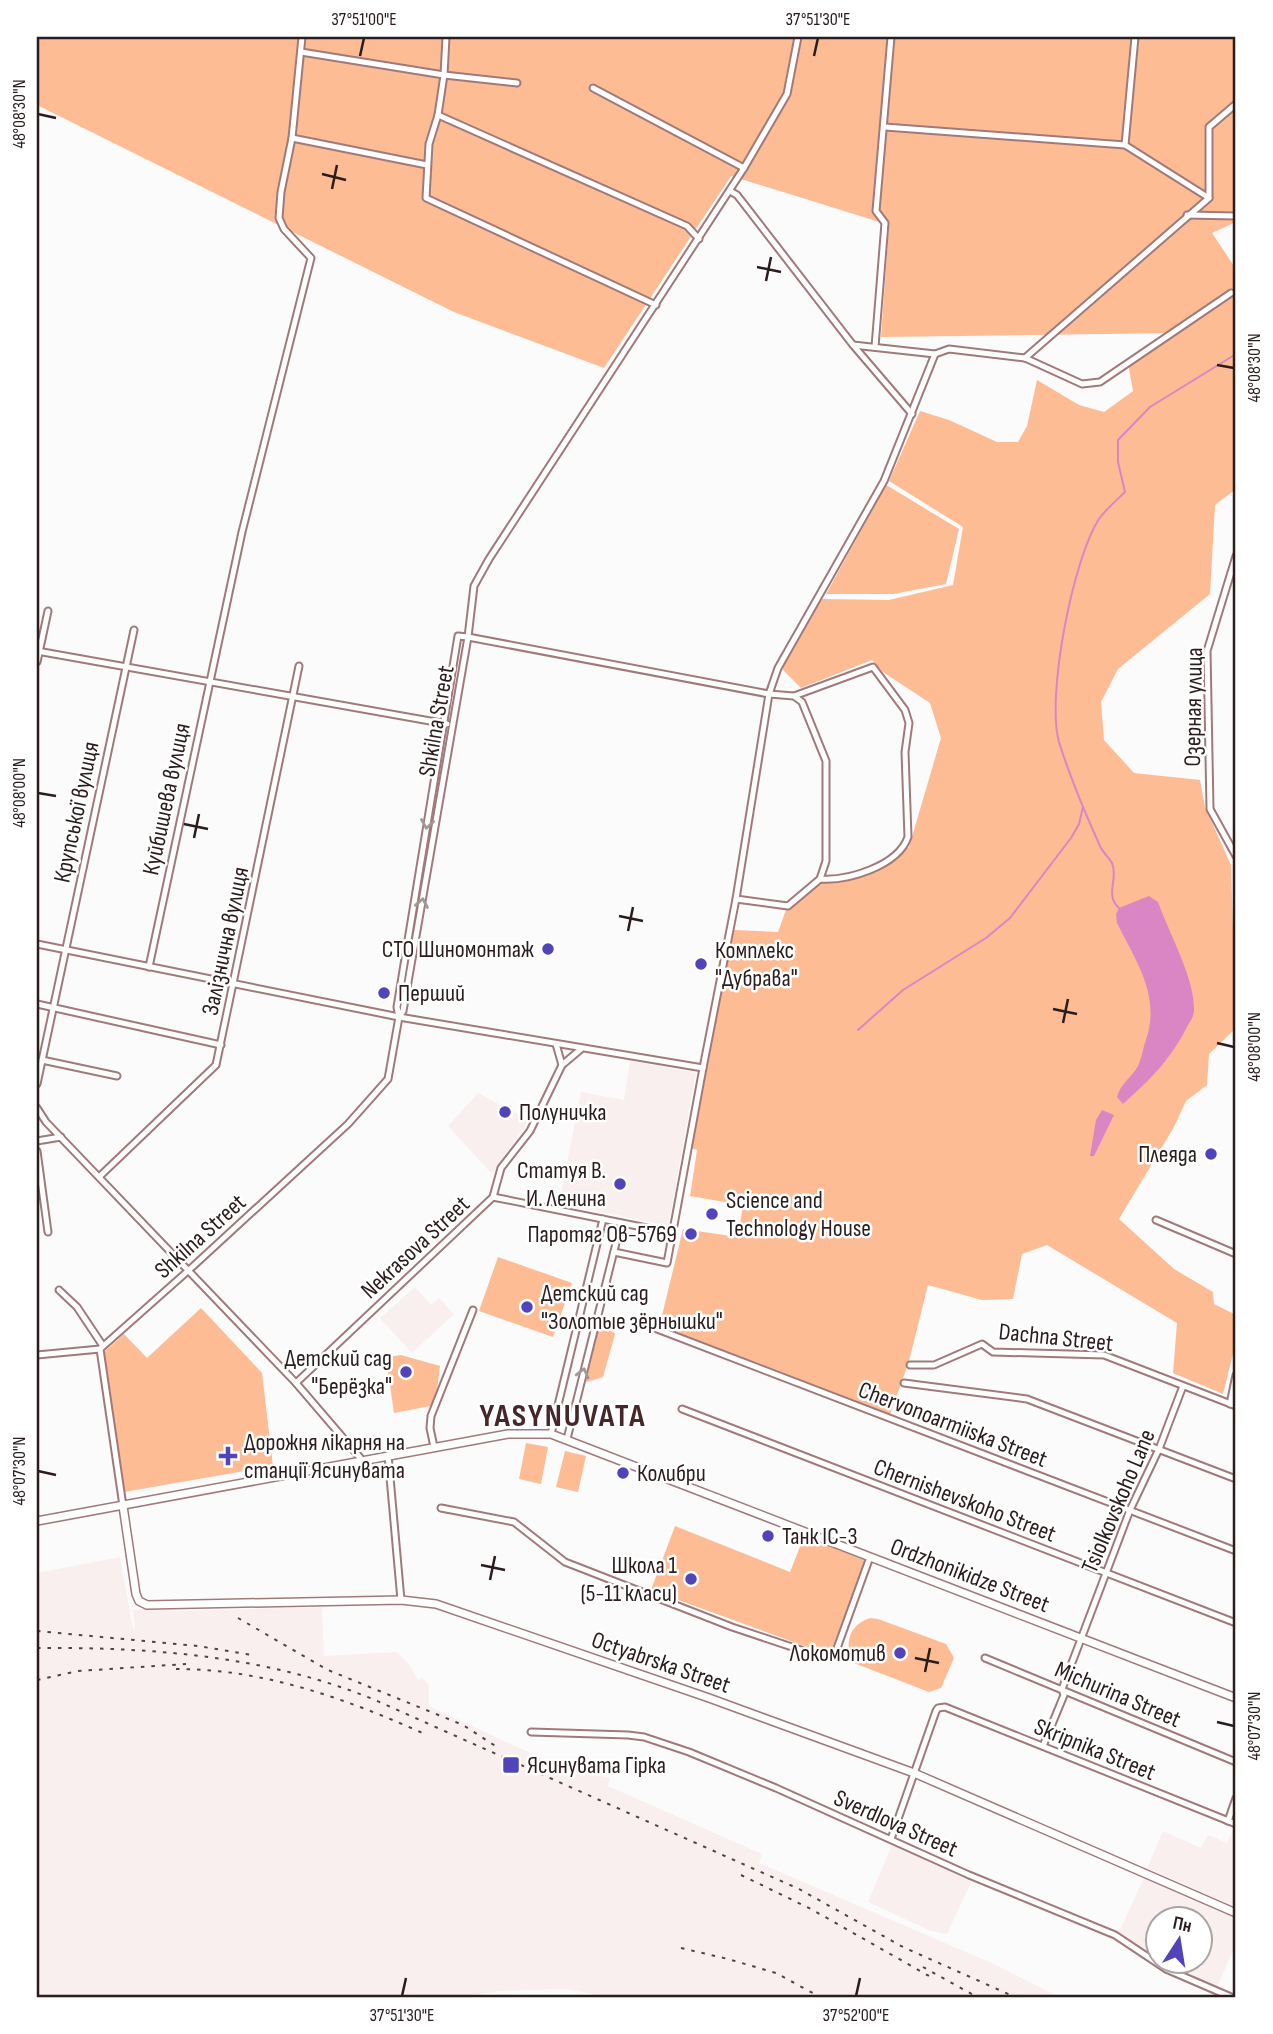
<svg xmlns="http://www.w3.org/2000/svg" width="1273" height="2034" viewBox="0 0 1273 2034" font-family="'Sofia Sans Condensed',sans-serif">
  <style>
    .built { fill: #faefef }
    .green { fill: #fdbc94 }
    .water { fill: #db86c4 }
    .lines { fill: none; stroke-linecap: round; stroke-linejoin: round }
    .stream { stroke: #db86c4; stroke-width: 2 }
    .street-casing { stroke: #a07a7b; stroke-width: 9 }
    .secondary-casing { stroke: #a07a7b; stroke-width: 10 }
    .street { stroke: #fff; stroke-width: 5 }
    .secondary { stroke: #fff; stroke-width: 7 }
    .rail { stroke: #504344; stroke-width: 2; stroke-dasharray: 3.5 7; stroke-linecap: butt }
    .oneway { stroke: #a09999 }
    .ticks { fill: none; stroke: #2b1c1d; stroke-width: 2.5 }
    .poi-dot { fill: #5144bb; stroke: #fff; stroke-width: 2.5 }
    .labels { text-anchor: middle; stroke-width: 5; stroke-linejoin: round; paint-order: stroke }
    .street-label { font-size: 24px; fill: #2b1c1d; stroke: #fff }
    .poi-label { font-size: 24px; fill: #2b1c1d; stroke: #fff; text-anchor: start }
    .district-label { font-size: 32px; font-weight: bold; letter-spacing: 2px; fill: #462629; stroke: #fff }
    .neatline { fill: none; stroke: #2b1c1d; stroke-width: 2.5 }
    .ticks-label { font-size: 18px; text-anchor: middle; fill: #2b1c1d }
  </style>
  <rect width="100%" height="100%" fill="#fbfbfb"/>
  <g class="built">
    <path d="M630,1061L696,1073L668,1226L559,1203L581,1092L624,1100Z"/>
    <path d="M478,1093L529,1120L492,1174L448,1126Z"/>
    <path d="M415,1287L431,1305L439,1298L454,1314L412,1353L380,1318Z"/>
    <path d="M120,1557L133,1629L135,1628L133,1610L143,1609L183,1611L322,1607L324,1656L397,1652L409,1664L418,1680L422,1678L429,1685V1706L556,1765L610,1778L608,1786L762,1854L759,1863L994,1964L1059,1997H606L566,1989L499,1991L461,1997H37V1573Z"/>
    <path d="M1234,1826L1236,1827V1907L1147,1868L1163,1831L1201,1848L1208,1835L1227,1843Z"/>
    <path d="M892,1845L971,1882L947,1934L931,1931L868,1902Z"/>
    <path d="M1144,1878L1236,1918V1944L1217,1987L1160,1961L1200,1960V1918H1158L1157,1959L1119,1932Z"/>
  </g>
  <g class="green">
    <path d="M37,37H1236V222L1212,233L1236,269V489L1215,505L1210,594L1118,669L1101,702L1104,740L1134,773L1200,780L1205,807L1231,865L1236,1028L1209,1054L1207,1085L1186,1101L1174,1127L1119,1219L1174,1269L1213,1292L1214,1304L1236,1315V1342L1223,1394L1173,1373L1177,1323L1047,1245L1022,1254L1013,1299L982,1300L928,1285L909,1361L890,1415L659,1328L683,1229L738,1237L743,1205L690,1196L697,1150L691,1148L734,930L778,932L787,907L820,882L854,879L909,847L941,738L930,703L883,672L872,660L801,688L782,669L822,599L889,600L953,585L963,527L889,481L920,411L949,420L997,442H1018L1027,426L1037,380L1079,405L1104,412L1133,391L1128,363L1174,333L881,337L889,225L731,176L604,368L454,312L37,105Z"/>
    <path d="M883,483L959,529L946,584L893,594H826L877,502Z"/>
    <path d="M498,1257L572,1283L553,1337L479,1311Z"/>
    <path d="M201,1308L262,1373L273,1466L124,1492L103,1353L124,1334L147,1358Z"/>
    <path d="M600,1316L615,1334L603,1377L587,1382L584,1379Z"/>
    <path d="M401,1355L440,1366L435,1405L394,1413L386,1357Z"/>
    <path d="M526,1443L548,1447L541,1484L519,1479Z"/>
    <path d="M565,1451L586,1456L578,1492L556,1487Z"/>
    <path d="M675,1526L790,1572L805,1534L867,1558L832,1649L823,1652L818,1651L651,1590Z"/>
    <path d="M870,1618L878,1619L946,1644L954,1658L941,1688L929,1692L854,1663C843,1644 849,1625 870,1618Z"/>
  </g>
  <g class="water">
    <path d="M1149,896L1158,902C1169,933 1195,979 1194,1010C1194,1016 1191,1020 1188,1025C1171,1059 1151,1079 1123,1104L1117,1097C1120,1084 1132,1077 1138,1066C1142,1057 1143,1048 1146,1040C1161,996 1136,961 1117,923L1116,914L1119,908Z"/>
    <path d="M1102,1110L1114,1115L1094,1156H1090L1096,1120Z"/>
  </g>
  <g class="lines">
    <g class="stream">
      <path d="M1119,908C1104,895 1119,878 1112,863C1109,857 1103,853 1100,846C1085,813 1070,777 1059,742C1046,696 1073,559 1099,519C1106,509 1117,500 1125,492L1118,462V440L1150,407L1236,354"/>
      <path d="M858,1030L903,990L986,938L1010,918L1071,838L1079,824L1083,807"/>
    </g>
    <g class="street-casing">
      <g id="street">
        <path d="M446,37L444,75L438,115L429,144L426,198L656,305"/>
        <path d="M301,52L444,75L517,83"/>
        <path d="M593,88L744,168"/>
        <path d="M438,115L687,226L699,239"/>
        <path d="M885,127L1125,145L1209,198"/>
        <path d="M292,138L427,165"/>
        <path d="M1125,145L1135,37"/>
        <path d="M730,191L737,195L853,345L912,414"/>
        <path d="M1187,215L1236,216"/>
        <path d="M853,345L935,354L949,349L1025,358L1082,384L1100,382L1231,293"/>
        <path d="M875,347L885,223L876,211L891,37"/>
        <path d="M1025,358L1209,198V127L1236,104"/>
        <path d="M1236,556L1207,651L1210,809L1236,856"/>
        <path d="M37,651L447,724"/>
        <path d="M37,662L48,611"/>
        <path d="M794,696L873,667L905,710L909,723L905,752L908,837C898,866 848,881 820,879"/>
        <path d="M37,944L399,1017L703,1068L736,899L769,694L778,668L884,481L935,354"/>
        <path d="M149,967L242,532L311,258L284,229L279,218L281,192L292,138L302,37"/>
        <path d="M37,1004L221,1045"/>
        <path d="M399,1017L397,1007L458,636L468,637L474,586L489,559L744,168L787,94L798,37"/>
        <path d="M42,1060L117,1076"/>
        <path d="M562,1065L581,1049"/>
        <path d="M37,1084L134,630"/>
        <path d="M37,1108L46,1122L296,1383L362,1460"/>
        <path d="M37,1141L61,1137"/>
        <path d="M37,1151L48,1232"/>
        <path d="M99,1177L216,1065L299,666"/>
        <path d="M493,1197L672,1233"/>
        <path d="M1156,1220L1236,1254"/>
        <path d="M614,1252L667,1263L703,1068"/>
        <path d="M59,1290L77,1307L103,1346"/>
        <path d="M657,1329L1236,1551"/>
        <path d="M37,1355L100,1349"/>
        <path d="M910,1365H934L982,1344L993,1352L1104,1355L1236,1406"/>
        <path d="M296,1383L493,1197L501,1168L530,1131L562,1065L556,1044"/>
        <path d="M904,1383L1027,1399L1236,1479"/>
        <path d="M1230,1404L1236,1375"/>
        <path d="M682,1409L1236,1623"/>
        <path d="M551,1434L603,1219"/>
        <path d="M567,1439L621,1223"/>
        <path d="M434,1447L430,1428L431,1416L473,1310"/>
        <path d="M388,1455L401,1600"/>
        <path d="M123,1506L100,1349L189,1270L348,1124L388,1079L399,1017L403,1011L468,637L769,694L794,696L802,702L826,761V861L820,879L788,906L736,899"/>
        <path d="M441,1508L514,1522L565,1562L732,1627L822,1657L831,1656L836,1651L870,1557"/>
        <path d="M985,1658L1236,1762"/>
        <path d="M531,1732L628,1735L644,1737L689,1752L776,1788L969,1875L1115,1935L1166,1969L1231,1997"/>
        <path d="M1043,1746L1064,1695L1062,1689L1130,1510L1159,1449L1183,1386"/>
        <path d="M1228,1821L1236,1798"/>
        <path d="M891,1839L936,1711L938,1708L945,1707L1236,1824"/>
      </g>
    </g>
    <g class="secondary-casing">
      <g id="secondary">
        <path d="M123,1506L136,1594L139,1601L147,1605L401,1600L436,1604L709,1698L914,1773L1236,1913"/>
        <path d="M37,1521L508,1434H551L1236,1698"/>
      </g>
    </g>
    <use href="#street" class="street"/>
    <use href="#secondary" class="secondary"/>
    <g class="rail">
      <path d="M238,1618L328,1670L463,1725L497,1747"/>
      <path d="M37,1631L198,1646L252,1655"/>
      <path d="M37,1648C151,1647 269,1656 375,1700L799,1889L903,1947L1015,1997"/>
      <path d="M176,1669C265,1669 347,1699 427,1735"/>
      <path d="M37,1680L78,1671L186,1664"/>
      <path d="M741,1875L811,1909L929,1976"/>
      <path d="M681,1948L728,1959L776,1973L820,1997"/>
      <path d="M923,1967L977,1997"/>
    </g>
  </g>
  <defs><path id="oneway-chevron" d="M-2-3.5L2.5 0L-2 3.5" fill="none" stroke-width="1.6" stroke-linecap="round" stroke-linejoin="round" transform="scale(1.75)"/></defs>
  <g class="oneway">
    <use href="#oneway-chevron" transform="translate(427 824) rotate(99)"/>
    <use href="#oneway-chevron" transform="translate(422 903) rotate(-80)"/>
    <use href="#oneway-chevron" transform="translate(583 1373) rotate(-76)"/>
  </g>
  <path class="ticks" d="M360,56L364,38M814,56L818,38M38,114L56,118M322,174L346,180M332,189L337,165M757,267L781,272M766,281L771,257M1217,365L1234,368M38,793L56,796M184,824L208,829M194,838L199,814M619,916L643,921M628,931L633,907M1053,1009L1077,1014M1063,1023L1068,999M1217,1043L1234,1047M38,1471L56,1475M481,1565L505,1570M490,1580L495,1556M915,1658L939,1663M925,1672L930,1648M1217,1722L1234,1726M402,1996L406,1978M856,1996L860,1978"/>
  <g class="poi-dot">
    <circle cx="548" cy="949" r="7"/>
    <circle cx="701" cy="964" r="7"/>
    <circle cx="384" cy="993" r="7"/>
    <circle cx="505" cy="1112" r="7"/>
    <circle cx="1211" cy="1154" r="7"/>
    <circle cx="620" cy="1184" r="7"/>
    <circle cx="712" cy="1214" r="7"/>
    <circle cx="691" cy="1234" r="7"/>
    <circle cx="527" cy="1307" r="7"/>
    <circle cx="406" cy="1372" r="7"/>
    <path d="M224.5 1445.5h7v7h7v7h-7v7h-7v-7h-7v-7h7z"/>
    <circle cx="623" cy="1473" r="7"/>
    <circle cx="768" cy="1536" r="7"/>
    <circle cx="691" cy="1579" r="7"/>
    <circle cx="900" cy="1653" r="7"/>
    <rect x="502" y="1756" width="18" height="18" rx="3.5"/>
  </g>
  <g class="labels">
    <g class="street-label">
      <text transform="translate(1193 707) rotate(-89)" y="8">Озерная улица</text>
      <text transform="translate(436 721) rotate(-80)" y="8">Shkilna Street</text>
      <text transform="translate(166 799) rotate(-78)" y="8">Куйбишева вулиця</text>
      <text transform="translate(76 812) rotate(-78)" y="8">Крупської вулиця</text>
      <text transform="translate(225 941) rotate(-78)" y="8">Залізнична вулиця</text>
      <text transform="translate(200 1236) rotate(-42)" y="8">Shkilna Street</text>
      <text transform="translate(415 1247) rotate(-43)" y="8">Nekrasova Street</text>
      <text transform="translate(1056 1337) rotate(6)" y="8">Dachna Street</text>
      <text transform="translate(953 1424) rotate(21)" y="8">Chervonoarmiiska Street</text>
      <text transform="translate(965 1500) rotate(21)" y="8">Chernishevskoho Street</text>
      <text transform="translate(1118 1501) rotate(-67)" y="8">Tsiolkovskoho Lane</text>
      <text transform="translate(970 1575) rotate(21)" y="8">Ordzhonikidze Street</text>
      <text transform="translate(661 1662) rotate(19)" y="8">Octyabrska Street</text>
      <text transform="translate(1118 1694) rotate(23)" y="8">Michurina Street</text>
      <text transform="translate(1095 1749) rotate(22)" y="8">Skripnika Street</text>
      <text transform="translate(896 1823) rotate(24)" y="8">Sverdlova Street</text>
    </g>
    <g class="poi-label">
      <text x="534" y="957" text-anchor="end">СТО Шиномонтаж</text>
      <text x="715" y="958">Комплекс<tspan x="715" dy="28">"Дубрава"</tspan></text>
      <text x="398" y="1001">Перший</text>
      <text x="519" y="1120">Полуничка</text>
      <text x="1197" y="1162" text-anchor="end">Плеяда</text>
      <text x="606" y="1178" text-anchor="end">Статуя В.<tspan x="606" dy="28">И. Ленина</tspan></text>
      <text x="726" y="1208">Science and<tspan x="726" dy="28">Technology House</tspan></text>
      <text x="677" y="1242" text-anchor="end">Паротяг Ов-5769</text>
      <text x="541" y="1301">Детский сад<tspan x="541" dy="28">"Золотые зёрнышки"</tspan></text>
      <text x="392" y="1366" text-anchor="end">Детский сад<tspan x="392" dy="28">"Берёзка"</tspan></text>
      <text x="244" y="1450">Дорожня лікарня на<tspan x="244" dy="28">станції Ясинувата</tspan></text>
      <text x="637" y="1481">Колибри</text>
      <text x="782" y="1544">Танк ІС-3</text>
      <text x="677" y="1573" text-anchor="end">Школа 1<tspan x="677" dy="28">(5-11 класи)</tspan></text>
      <text x="886" y="1661" text-anchor="end">Локомотив</text>
      <text x="527" y="1773">Ясинувата Гірка</text>
    </g>
    <g class="district-label">
      <text x="563" y="1426">YASYNUVATA</text>
    </g>
  </g>
  <rect width="1273" height="2034" fill="none" stroke="#ffffff" stroke-width="77"/>
  <g transform="translate(1179 1940) rotate(12)"><circle r="33" fill="#ffffff" stroke="#aaa4a5" stroke-width="2"/>
  <path d="M0-5L12 26L0 18L-12 26Z" fill="#5144bb"/>
  <text y="-10" font-size="19" font-weight="bold" text-anchor="middle" fill="#2b1c1d">Пн</text>
  </g>
  <rect x="38" y="38" width="1196" height="1958" class="neatline"/>
  <g class="ticks-label">
    <text x="364" y="25">37°51'00"E</text>
    <text x="818" y="25">37°51'30"E</text>
    <text transform="translate(19 114) rotate(-90)" y="6">48°08'30"N</text>
    <text transform="translate(1254 368) rotate(-90)" y="6">48°08'30"N</text>
    <text transform="translate(19 793) rotate(-90)" y="6">48°08'00"N</text>
    <text transform="translate(1254 1047) rotate(-90)" y="6">48°08'00"N</text>
    <text transform="translate(19 1471) rotate(-90)" y="6">48°07'30"N</text>
    <text transform="translate(1254 1726) rotate(-90)" y="6">48°07'30"N</text>
    <text x="402" y="2021">37°51'30"E</text>
    <text x="856" y="2021">37°52'00"E</text>
  </g>
</svg>
